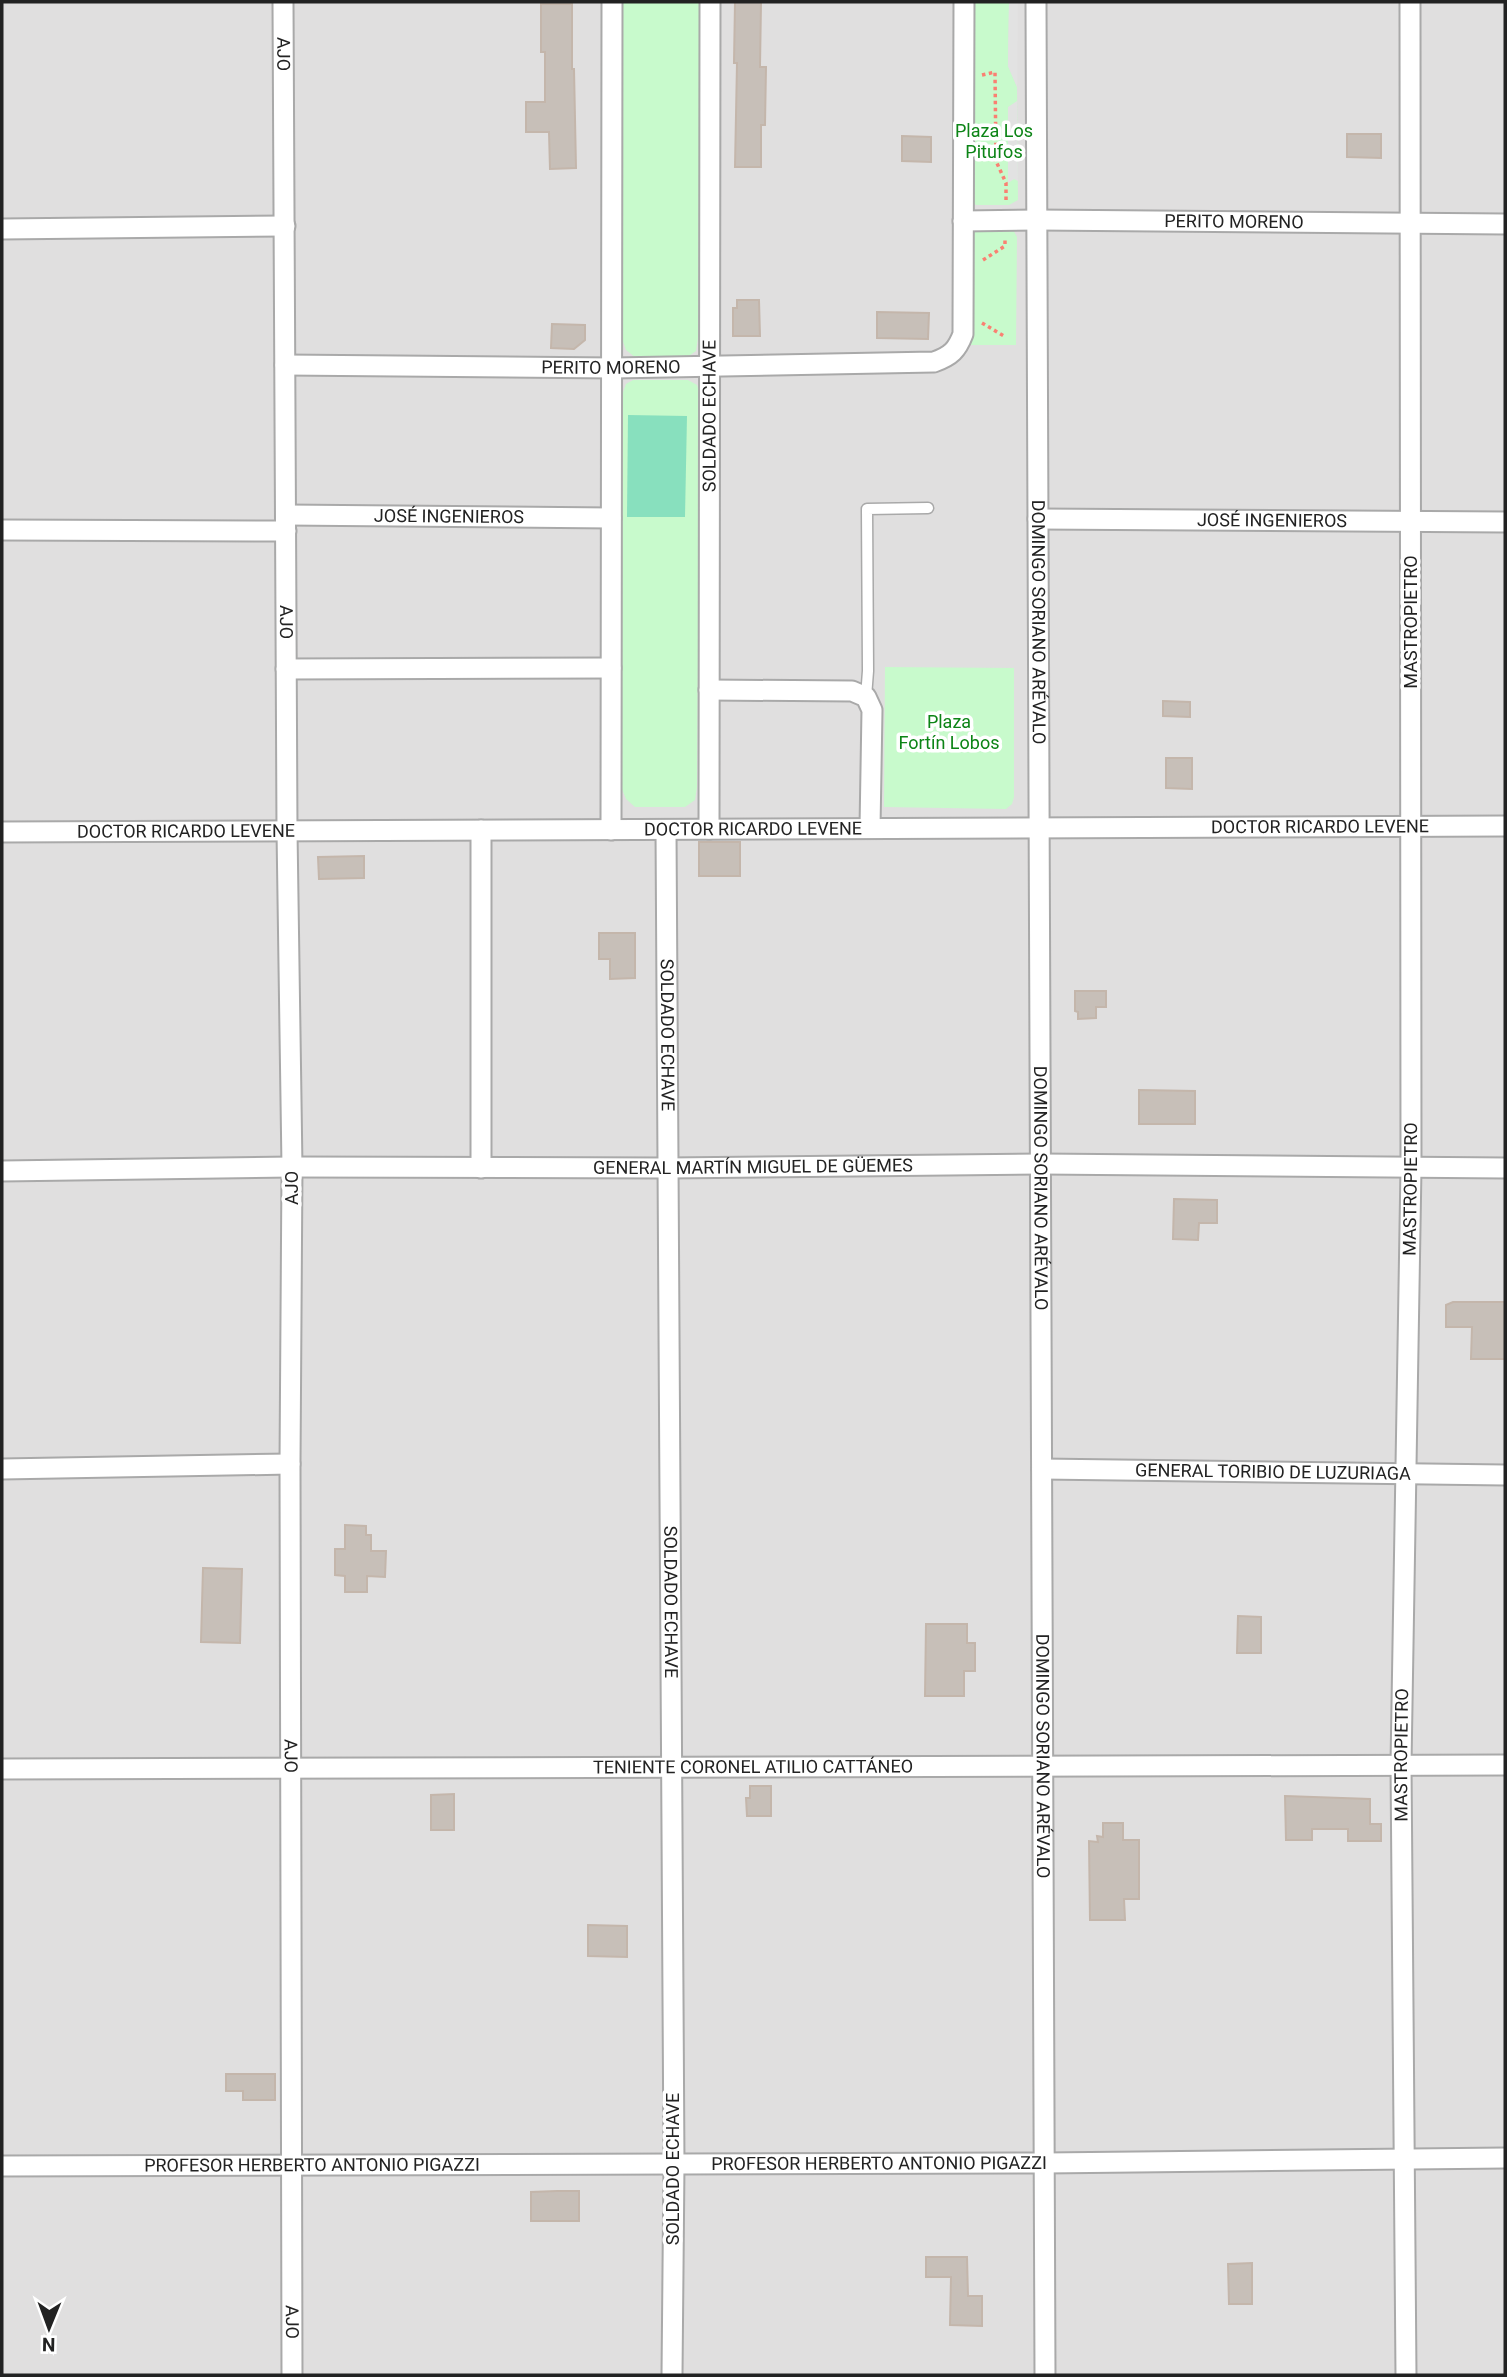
<svg xmlns="http://www.w3.org/2000/svg" width="1507" height="2377" viewBox="0 0 1507 2377" font-family="Roboto,sans-serif">
  <style>
    .residential { fill: #e0dfdf }
    .park { fill: #c8facc }
    .pitch { fill: #88e0be }
    .parking { fill: #e2e2e2 }
    .building { fill: #c7bfb8; stroke: #c4b6ab; stroke-width: 2 }
    .lines { fill: none; stroke-linecap: round; stroke-linejoin: round }
    .service-casing { stroke: #a9a9a9; stroke-width: 13 }
    .minor-casing { stroke: #a9a9a9; stroke-width: 23 }
    .path { stroke: #fa8072; stroke-width: 3.5; stroke-dasharray: 3.5 3.5; stroke-linecap: butt }
    .service { stroke: #fff; stroke-width: 10 }
    .minor { stroke: #fff; stroke-width: 19 }
    .labels { text-anchor: middle; stroke-width: 7; stroke-linejoin: round; paint-order: stroke }
    .street-label { font-size: 18px; fill: #222; stroke: #fff }
    .park-label { font-size: 18px; fill: #0c8416; stroke: #fff }
  </style>
  <rect width="100%" height="100%" fill="#f2efe9"/>
  <rect class="residential" x="2" y="2" width="1503" height="2373"/>
  <g class="park">
    <path d="M623,2H698L700,6L698,338L696,351L686,358H636L626,350L622,339Z"/>
    <path d="M974,2H1009L1008,66L1017,87L1018,200L1009,205H976L970,200Z"/>
    <path d="M975,228H1012L1017,237L1016,345H966L967,236Z"/>
    <path d="M633,380H688L697,385L700,395L697,787L695,800L685,807H635L626,799L621,787L622,395L626,384Z"/>
    <path d="M885,667L1014,668V797L1012,804L1006,809L884,807Z"/>
  </g>
  <path class="pitch" d="M628,415L687,416L685,517H627Z"/>
  <g class="parking">
    <path d="M1009,2H1018L1017,87L1008,66Z"/>
    <path d="M1017,101L1018,181L1014,179L1008,183V107Z"/>
  </g>
  <g class="building">
    <path d="M735,2H761L760,67H766L765,125H761V167H735L737,63H734Z"/>
    <path d="M541,4H572V69H574L576,168L550,169L549,132H526V102H545V52H541Z"/>
    <path d="M1347,134H1381V158L1347,157Z"/>
    <path d="M902,136L931,137V162L902,161Z"/>
    <path d="M737,300H759L760,336H733V308H737Z"/>
    <path d="M877,312L929,313L928,339L877,338Z"/>
    <path d="M552,324L585,325V340L574,349L551,348Z"/>
    <path d="M1163,701L1190,702V717L1163,716Z"/>
    <path d="M1166,758H1192V789L1166,788Z"/>
    <rect x="699" y="842" width="41" height="34"/>
    <path d="M364,856V878L319,879L318,857Z"/>
    <path d="M599,933H635V978L610,979V959H599Z"/>
    <path d="M1075,991H1106V1007H1096V1018L1078,1019V1012L1075,1011Z"/>
    <path d="M1139,1090L1195,1091V1124H1139Z"/>
    <path d="M1174,1199L1217,1200V1223H1199L1198,1240L1173,1239Z"/>
    <path d="M1453,1302H1505V1359H1471L1472,1327H1446V1305Z"/>
    <path d="M345,1525L366,1526V1535H371V1551H386L385,1577L367,1576V1592H345V1576L335,1575V1549H345Z"/>
    <path d="M203,1568L242,1569L240,1643L201,1642Z"/>
    <path d="M1238,1616L1261,1617V1653H1237Z"/>
    <path d="M926,1624H967V1643H975V1671H964V1696H925Z"/>
    <path d="M750,1786H771V1816H747L746,1798H750Z"/>
    <path d="M454,1794V1830H431V1795Z"/>
    <path d="M1285,1796L1370,1799V1824H1381V1841H1348V1829H1312V1840H1286Z"/>
    <path d="M1103,1823H1123V1840H1139V1899H1124L1125,1920H1090L1089,1841L1098,1842L1097,1836L1103,1837Z"/>
    <path d="M588,1925L627,1926V1957L588,1956Z"/>
    <path d="M226,2074H275V2100H243V2091H226Z"/>
    <path d="M557,2191H579V2221H531V2192Z"/>
    <path d="M926,2257H967L968,2296H982V2326L950,2325L951,2277H926Z"/>
    <path d="M1252,2263V2304H1229L1228,2264Z"/>
  </g>
  <g class="lines">
    <g class="service-casing">
      <path id="service" d="M866,697L868,671L867,509L928,508"/>
    </g>
    <g class="minor-casing">
      <g id="minor">
        <path id="s1" d="M283,2L287,831L292,1167L290,1464L292,2375"/>
        <path id="s2" d="M1036,2L1045,2375"/>
        <path id="s3" d="M963,221L1037,220L1505,224"/>
        <path d="M2,229L285,226"/>
        <path id="s4" d="M285,365L613,368L934,362C951,356 957,350 963,334L964,2"/>
        <path id="s5" d="M286,515L611,518"/>
        <path id="s6" d="M1038,519L1505,522"/>
        <path d="M2,530L286,531"/>
        <path d="M286,669L611,668"/>
        <path d="M709,690L852,691L866,697L872,710L870,828"/>
        <path id="s7" d="M709,829L710,2"/>
        <path d="M611,830L612,2"/>
        <path id="s8" d="M666,830L674,2164L672,2375"/>
        <path id="s9" d="M2,832L1505,826"/>
        <path d="M481,1168V830"/>
        <path id="s10" d="M2,1171L292,1167L668,1168L1041,1164L1505,1168"/>
        <path d="M2,1469L290,1464"/>
        <path id="s11" d="M1042,1469L1505,1475"/>
        <path id="s12" d="M2,1769L1505,1765"/>
        <path id="s13" d="M2,2166L1045,2163L1505,2158"/>
        <path id="s14" d="M1406,2375L1401,1764L1411,1168L1410,2"/>
      </g>
    </g>
    <g class="path">
      <path d="M982,75L995,72L996,161L1006,183V203"/>
      <path d="M982,149L996,161"/>
      <path d="M983,260L1005,246V238"/>
      <path d="M982,323L1004,336"/>
    </g>
    <use href="#service" class="service"/>
    <use href="#minor" class="minor"/>
  </g>
  <g class="labels">
    <g class="street-label">
      <text dy="6" stroke="none"><textPath href="#s1" startOffset="52">AJO</textPath></text>
      <text dy="6" stroke="none"><textPath href="#s3" startOffset="271">PERITO MORENO</textPath></text>
      <text dy="6" stroke="none"><textPath href="#s4" startOffset="326">PERITO MORENO</textPath></text>
      <text dy="6" stroke="none"><textPath href="#s7" startOffset="413">SOLDADO ECHAVE</textPath></text>
      <text dy="6" stroke="none"><textPath href="#s5" startOffset="163">JOSÉ INGENIEROS</textPath></text>
      <text dy="6" stroke="none"><textPath href="#s6" startOffset="234">JOSÉ INGENIEROS</textPath></text>
      <text dy="6" stroke="none"><textPath href="#s1" startOffset="620">AJO</textPath></text>
      <text dy="6" stroke="none"><textPath href="#s2" startOffset="620">DOMINGO SORIANO ARÉVALO</textPath></text>
      <text transform="translate(1411 622) rotate(-90)" y="6">MASTROPIETRO</text>
      <text dy="6" stroke="none"><textPath href="#s9" startOffset="1318">DOCTOR RICARDO LEVENE</textPath></text>
      <text dy="6" stroke="none"><textPath href="#s9" startOffset="751">DOCTOR RICARDO LEVENE</textPath></text>
      <text dy="6" stroke="none"><textPath href="#s9" startOffset="184">DOCTOR RICARDO LEVENE</textPath></text>
      <text dy="6" stroke="none"><textPath href="#s8" startOffset="205">SOLDADO ECHAVE</textPath></text>
      <text dy="6" stroke="none"><textPath href="#s10" startOffset="751">GENERAL MARTÍN MIGUEL DE GÜEMES</textPath></text>
      <text transform="translate(292 1188) rotate(-90)" y="6">AJO</text>
      <text dy="6" stroke="none"><textPath href="#s2" startOffset="1186">DOMINGO SORIANO ARÉVALO</textPath></text>
      <text dy="6" stroke="none"><textPath href="#s14" startOffset="1186">MASTROPIETRO</textPath></text>
      <text dy="6" stroke="none"><textPath href="#s11" startOffset="231">GENERAL TORIBIO DE LUZURIAGA</textPath></text>
      <text dy="6" stroke="none"><textPath href="#s8" startOffset="772">SOLDADO ECHAVE</textPath></text>
      <text dy="6" stroke="none"><textPath href="#s1" startOffset="1754">AJO</textPath></text>
      <text dy="6" stroke="none"><textPath href="#s2" startOffset="1754">DOMINGO SORIANO ARÉVALO</textPath></text>
      <text dy="6" stroke="none"><textPath href="#s14" startOffset="620">MASTROPIETRO</textPath></text>
      <text dy="6" stroke="none"><textPath href="#s12" startOffset="751">TENIENTE CORONEL ATILIO CATTÁNEO</textPath></text>
      <text dy="6" stroke="none"><textPath href="#s13" startOffset="877">PROFESOR HERBERTO ANTONIO PIGAZZI</textPath></text>
      <text dy="6" stroke="none"><textPath href="#s13" startOffset="310">PROFESOR HERBERTO ANTONIO PIGAZZI</textPath></text>
      <text transform="translate(673 2169) rotate(-90)" y="6">SOLDADO ECHAVE</text>
      <text dy="6" stroke="none"><textPath href="#s1" startOffset="2320">AJO</textPath></text>
    </g>
    <g class="park-label">
      <text x="994" y="137">Plaza Los<tspan x="994" dy="21">Pitufos</tspan></text>
      <text x="949" y="728">Plaza<tspan x="949" dy="21">Fortín Lobos</tspan></text>
    </g>
  </g>
  <rect width="1507" height="2377" fill="none" stroke="#222222" stroke-width="7"/>
  <g transform="translate(49 2328) rotate(181)" stroke="#ffffff" stroke-width="5" paint-order="stroke">
  <path d="M0-5L12 26L0 18L-12 26Z" fill="#222222"/>
  <text y="-10" font-size="19" font-weight="bold" text-anchor="middle" fill="#222222">N</text>
  </g>
</svg>
